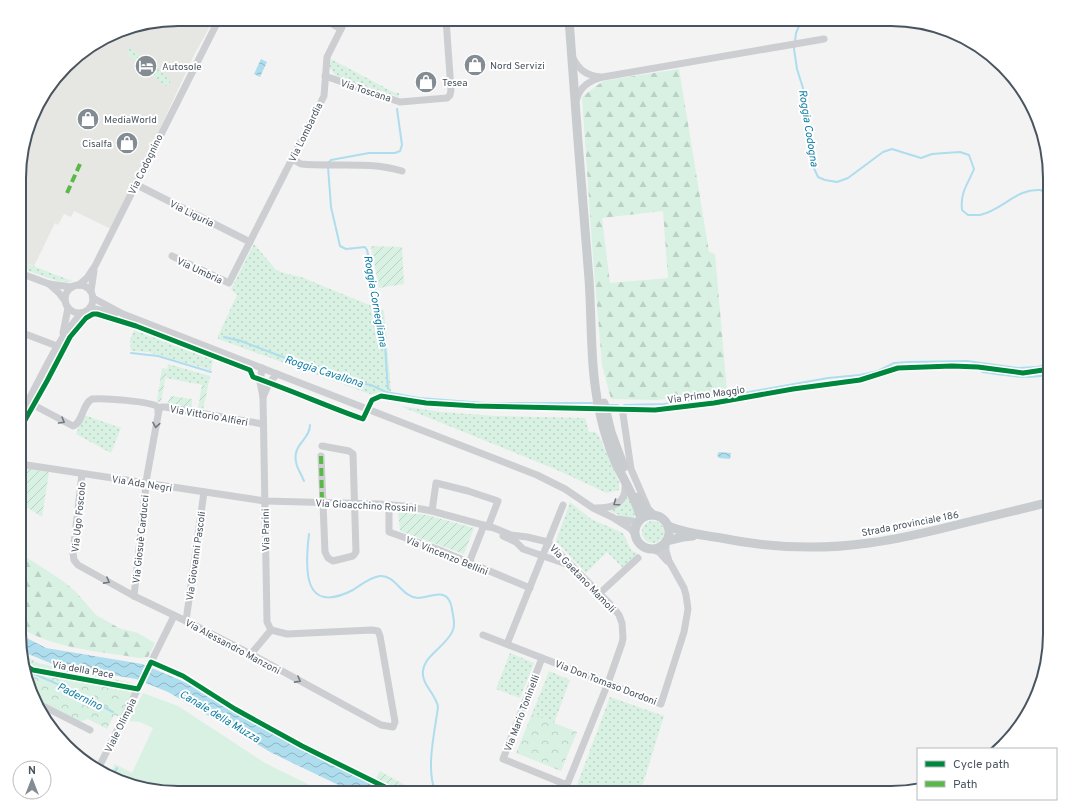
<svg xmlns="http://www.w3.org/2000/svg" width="1069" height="812" viewBox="0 0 1069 812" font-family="Overpass,sans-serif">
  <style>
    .commercial { fill: #e6e6e2 }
    .grass { fill: url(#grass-dots) }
    .forest { fill: url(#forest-firs); fill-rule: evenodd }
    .park { fill: url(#park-crowns) }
    .garden { fill: url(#garden-furrows) }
    .pitch { fill: #d8f1e3 }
    .water { fill: url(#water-waves) }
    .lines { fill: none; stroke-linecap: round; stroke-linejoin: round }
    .stream { stroke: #aeddee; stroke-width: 2 }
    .minor { stroke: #ccced1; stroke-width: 7 }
    .major { stroke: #c8cccf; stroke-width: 9 }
    .quiet { stroke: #58b947; stroke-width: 4; stroke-dasharray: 8 4; stroke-linecap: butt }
    .cycleway-casing { stroke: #fff; stroke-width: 8 }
    .cycleway { stroke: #00873e; stroke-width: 5 }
    .oneway { stroke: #707981 }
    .labels { text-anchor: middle; stroke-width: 4; stroke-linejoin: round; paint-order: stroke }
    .poi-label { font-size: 10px; fill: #49545f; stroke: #fff; text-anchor: start }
    .street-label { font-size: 10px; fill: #49545f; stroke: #fff }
    .water-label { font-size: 11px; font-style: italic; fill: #0e7ea5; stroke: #fff }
    .rim { fill: none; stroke: #49545f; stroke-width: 2 }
  </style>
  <defs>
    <pattern id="grass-dots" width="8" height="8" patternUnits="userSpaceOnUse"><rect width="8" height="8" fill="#d8f1e3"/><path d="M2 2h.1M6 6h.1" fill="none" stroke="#bbd1c5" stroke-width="1.8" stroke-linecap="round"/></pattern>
    <pattern id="forest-firs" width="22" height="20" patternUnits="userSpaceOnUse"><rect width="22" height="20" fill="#d8f1e3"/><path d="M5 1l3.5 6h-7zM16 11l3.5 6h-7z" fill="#bbd1c5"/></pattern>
    <pattern id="park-crowns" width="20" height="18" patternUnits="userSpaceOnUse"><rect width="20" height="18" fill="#d8f1e3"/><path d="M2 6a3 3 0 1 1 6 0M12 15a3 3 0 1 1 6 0" fill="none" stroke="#bbd1c5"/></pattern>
    <pattern id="garden-furrows" width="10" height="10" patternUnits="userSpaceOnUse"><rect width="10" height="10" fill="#d8f1e3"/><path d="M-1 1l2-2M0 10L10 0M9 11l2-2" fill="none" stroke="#bbd1c5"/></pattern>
    <pattern id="water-waves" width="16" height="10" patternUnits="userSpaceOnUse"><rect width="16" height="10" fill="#aeddee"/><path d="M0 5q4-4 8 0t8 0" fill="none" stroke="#90b6c4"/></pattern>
  </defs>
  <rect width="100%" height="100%" fill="#f3f3f3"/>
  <path class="commercial" d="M178,19H214L194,55L113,230L74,211L71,217L64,214L58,225L55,223L34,266L20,261V157L40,99L73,58L127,28Z"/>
  <g class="grass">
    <path d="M129,49H132L170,79V84L165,86L128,55L127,50Z"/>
    <path d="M331,59L395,93H399V97L336,76L329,67Z"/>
    <path d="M254,244L276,270L284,273L301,277L384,311L391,391L384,395L370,394L218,339V336L237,295L231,289Z"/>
    <path d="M20,261L72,281V282L57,281L20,268Z"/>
    <path d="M134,330L213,360L211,370L148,352L131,351L130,340Z"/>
    <path d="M168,364L210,376L208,386L166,378Z"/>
    <path d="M400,406L441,412L496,416L585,418L589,432H595L599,436L619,482V490L607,493L555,469Z"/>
    <path d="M84,415L121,428L111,453L76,434Z"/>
    <path d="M628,492L636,508L634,518H627L607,510Z"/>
    <path d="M570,502L591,519L623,533L631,550L638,554L623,568L607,552L586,573L556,541Z"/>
    <circle cx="653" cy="532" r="11"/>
    <path d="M510,653L534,663L520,698L496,689Z"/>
    <path d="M549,671L570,680L554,723L532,714Z"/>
    <path d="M610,697L664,716L640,793H574Z"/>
  </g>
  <g class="forest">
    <path d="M679,69L709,252L715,254L727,391L657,400L611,399L602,365L593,258L582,97L603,81ZM663,211L668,278L610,283L602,218Z"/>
    <path d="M20,553L63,581L76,592L96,615L119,628L138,633L155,643L148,657L139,658C99,651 55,649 19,627Z"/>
  </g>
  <g class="park">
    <path d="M22,654L38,663L132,683L134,690L120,717L114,715L107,729L88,719L78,722L33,697Z"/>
    <path d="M532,714L577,732L561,771L516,753Z"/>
  </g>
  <g class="garden">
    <path d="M371,246L402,247L404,284L379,288Z"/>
    <path d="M162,368L167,369L161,402H157Z"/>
    <path d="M202,385L208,386L203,410L198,409Z"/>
    <path d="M171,396L192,399V408L167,404Z"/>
    <path d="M20,467L49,472L42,517L20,503Z"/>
    <path d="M398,512L427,515L474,528L464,554L400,531Z"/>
    <path d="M380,771L419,793H405L376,778Z"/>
  </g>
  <path class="pitch" d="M143,693L178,706L265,763L326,793H168L117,781L109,776L115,764L132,773L153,728L140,722L129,721Z"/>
  <g class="water">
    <path d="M261,59L267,62L260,77L254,74Z"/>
    <path d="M719,452L731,453L730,459L719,458L717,455Z"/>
    <path d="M19,634L46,648L142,664L187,683L304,751L391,793H355L272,753L168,692L136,679L55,665L21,651L19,645Z"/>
  </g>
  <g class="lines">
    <g class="stream">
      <path d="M802,19L796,33L794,49L797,69L803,88L813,166L818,177L825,180L837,182L848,178L883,152L892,149L921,158L932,154L945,153L960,152L969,155L974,169C968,184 960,192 962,210L968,215C972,215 976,215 980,215C1003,210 1016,188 1041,190L1048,198L1050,202"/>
      <path d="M328,163L331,160L369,153H395L400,151L402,145L397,109"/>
      <path d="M328,167L331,207L340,246L346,249L365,247L367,250L384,331L388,389"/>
      <path d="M224,337L241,341L346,381L371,385L386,392L419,398L485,403H593"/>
      <path d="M131,353L158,356L211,372"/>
      <path d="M982,372C1004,375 1027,380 1050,374"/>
      <path d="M609,405H618"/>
      <path d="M624,405L664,404L749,392L828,378L860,375L878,371L894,363L908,362L967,361L1018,368L1037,367L1050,364"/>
      <path d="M304,481C302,476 299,471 297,466C290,444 310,441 310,425"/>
      <path d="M309,534C305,568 302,616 353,590C361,585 370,577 380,576C396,575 401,597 418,598C428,598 443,589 449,600C452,605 452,610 453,615C454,620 455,625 453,630C447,646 425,654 423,671C421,684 436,694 438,707C435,731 425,770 436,793"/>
      <path d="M32,673L80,694L113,712"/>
      <path d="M112,778L117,768"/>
    </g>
    <g class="minor">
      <path d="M323,19L341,29"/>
      <path d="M573,58C579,70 587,76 601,77"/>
      <path d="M325,76L400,102L447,98L450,95L451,90L446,19"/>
      <path d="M576,101C580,86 589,81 603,77L824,39"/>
      <path d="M292,159L301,164C335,167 369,161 402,171"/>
      <path d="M135,184L250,242"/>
      <path d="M172,256L229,283L324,96L327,57L346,19"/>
      <path d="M20,273L49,284L72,287"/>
      <path d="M49,284L59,293L65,301"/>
      <path d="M79,285L87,278L95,266L219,19"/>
      <circle cx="79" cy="299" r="14"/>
      <path d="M91,291L94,271"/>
      <path d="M93,298L123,314L537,475L565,489L593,508L612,517L631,529L635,535"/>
      <path d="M90,308L115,313"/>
      <path d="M20,332L57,346"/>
      <path d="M63,333L68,308"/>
      <path d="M263,397L269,383L277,374"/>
      <path d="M28,402L73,426C83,423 82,404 92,399C103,398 150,401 158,407V412"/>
      <path d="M20,416C39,383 56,339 82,313"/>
      <path d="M321,456L325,552L328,558L333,561L353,556L356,552L353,454L349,451L322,446"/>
      <path d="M20,464L265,501L379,504L405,506L432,511L494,528L511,535L527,537L548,542L613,607L619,615L622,623L623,638L622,643L608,683L567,785L503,759L542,658"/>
      <path d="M82,474L73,553L74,560L78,565L134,596L186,621L251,654L381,725L393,727L395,722L394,716L380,636L378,631L372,630L287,634L271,630"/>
      <path d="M389,505V532L437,549L530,588"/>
      <path d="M647,506L631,469L623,414V410H655L714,403L793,389L860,380L898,368L952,366L978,367L1023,373L1050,369"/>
      <path d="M596,508C614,508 627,503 625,483"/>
      <path d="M432,511L436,483L468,491L498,501L488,527"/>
      <path d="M618,519L638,522"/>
      <path d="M503,536L516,542L523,549L572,566"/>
      <path d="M650,548L659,552L667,561"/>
      <path d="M469,563L484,525"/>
      <path d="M600,593L638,558"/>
      <path d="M134,596L147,476L159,410L161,407H165L263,424"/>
      <path d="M186,621L204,492"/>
      <path d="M483,635L661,704L684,632L688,609L686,595L684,588L669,561L666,551V541"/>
      <path d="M507,644L563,505"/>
      <path d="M251,654L271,630L267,622L263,397L260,382L262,368"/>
      <path d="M25,665L33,670L138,689"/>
      <path d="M35,702L90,730"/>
      <path d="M98,769L174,616"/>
    </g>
    <g class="major">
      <path d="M569,19C575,106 582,192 589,279C592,322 590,367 599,409C603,428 608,446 616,464C625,482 636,499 641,519"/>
      <path d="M604,403L611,432L624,467"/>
      <path d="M638,497L644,506L653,515"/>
      <circle cx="652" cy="532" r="17"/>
      <path d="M668,526C685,533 702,535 721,538C770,548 819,550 869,543C901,539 933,531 964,523C993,516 1021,509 1050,502"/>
      <path d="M666,541L683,537L693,536"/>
    </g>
    <g class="quiet">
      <path d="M67,193L80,164"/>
      <path d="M321,456L322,503"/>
    </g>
    <g class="cycleway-casing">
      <g id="cycleway">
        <path d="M20,429L47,381L70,337L86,318L93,314H97L136,326L250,370L253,377C291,390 326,406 363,419L372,400L381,396L426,403L475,406L655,410L714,403L793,389L860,380L898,368L952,366L978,367L1023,373L1050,369"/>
        <path d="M25,665L33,670L138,689L151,662L183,676L235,709L302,746L397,793"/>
      </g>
    </g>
    <use href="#cycleway" class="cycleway"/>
  </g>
  <defs><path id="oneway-chevron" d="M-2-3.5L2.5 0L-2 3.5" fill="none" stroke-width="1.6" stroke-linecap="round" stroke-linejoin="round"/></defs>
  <g class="oneway">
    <use href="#oneway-chevron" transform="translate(62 421) rotate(30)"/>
    <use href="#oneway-chevron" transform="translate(156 425) rotate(100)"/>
    <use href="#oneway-chevron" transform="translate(616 503) rotate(145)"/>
    <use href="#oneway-chevron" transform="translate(107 581) rotate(29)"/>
    <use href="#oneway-chevron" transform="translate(298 680) rotate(29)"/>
  </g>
  <defs>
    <g id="shop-disc" transform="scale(1.15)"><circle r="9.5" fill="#848c93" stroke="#fff"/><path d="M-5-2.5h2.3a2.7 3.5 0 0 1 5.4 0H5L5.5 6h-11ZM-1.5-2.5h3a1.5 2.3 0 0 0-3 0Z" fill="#fff"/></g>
    <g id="hotel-disc" transform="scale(1.15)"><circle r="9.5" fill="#848c93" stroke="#fff"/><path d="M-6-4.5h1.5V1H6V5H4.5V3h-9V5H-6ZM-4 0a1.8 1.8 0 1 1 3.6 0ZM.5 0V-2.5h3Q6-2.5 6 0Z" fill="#fff"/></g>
  </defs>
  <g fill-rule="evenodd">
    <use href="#shop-disc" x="475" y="65"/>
    <use href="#hotel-disc" x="146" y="66"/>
    <use href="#shop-disc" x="426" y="82"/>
    <use href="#shop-disc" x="88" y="119"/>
    <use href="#shop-disc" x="127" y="143"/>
  </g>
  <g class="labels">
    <g class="poi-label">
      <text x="490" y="69">Nord Servizi</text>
      <text x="162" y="70">Autosole</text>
      <text x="442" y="86">Tesea</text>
      <text x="104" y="123">MediaWorld</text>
      <text x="112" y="147" text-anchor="end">Cisalfa</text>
    </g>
    <g class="street-label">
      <text transform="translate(366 90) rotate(18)" y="4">Via Toscana</text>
      <text transform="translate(305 132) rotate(-64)" y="4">Via Lombardia</text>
      <text transform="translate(145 164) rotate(-64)" y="4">Via Codognino</text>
      <text transform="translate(192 213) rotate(26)" y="4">Via Liguria</text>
      <text transform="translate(200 270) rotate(25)" y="4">Via Umbria</text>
      <text transform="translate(706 394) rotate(-8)" y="4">Via Primo Maggio</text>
      <text transform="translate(209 415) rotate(10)" y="4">Via Vittorio Alfieri</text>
      <text transform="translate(142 483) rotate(9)" y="4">Via Ada Negri</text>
      <text transform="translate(366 505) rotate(3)" y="4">Via Gioacchino Rossini</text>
      <text transform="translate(78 517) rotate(-84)" y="4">Via Ugo Foscolo</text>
      <text transform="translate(910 523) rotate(-11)" y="4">Strada provinciale 186</text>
      <text transform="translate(265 530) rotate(-91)" y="4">Via Parini</text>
      <text transform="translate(140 539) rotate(-84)" y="4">Via Giosuè Carducci</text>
      <text transform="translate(447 555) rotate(22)" y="4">Via Vincenzo Bellini</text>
      <text transform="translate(195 556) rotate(-82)" y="4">Via Giovanni Pascoli</text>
      <text transform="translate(583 578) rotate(46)" y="4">Via Gaetano Mamoli</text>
      <text transform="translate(233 646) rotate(28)" y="4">Via Alessandro Manzoni</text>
      <text transform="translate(83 669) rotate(10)" y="4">Via della Pace</text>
      <text transform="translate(606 682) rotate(21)" y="4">Via Don Tomaso Dordoni</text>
      <text transform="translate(521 713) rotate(-69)" y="4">Via Mario Toninelli</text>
      <text transform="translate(120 725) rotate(-64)" y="4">Viale Olimpia</text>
    </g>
    <g class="water-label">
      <text transform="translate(809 128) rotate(81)" y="4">Roggia Codogna</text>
      <text transform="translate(376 301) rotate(80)" y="4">Roggia Cornegliana</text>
      <text transform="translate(324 371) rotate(18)" y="4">Roggia Cavallona</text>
      <text transform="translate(80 696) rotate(26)" y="4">Padernino</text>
      <text transform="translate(220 716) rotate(31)" y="4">Canale della Muzza</text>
    </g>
  </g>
  <path d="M0 0H1069V812H0ZM178 26H891A152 152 0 0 1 1043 178V634A152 152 0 0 1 891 786H178A152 152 0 0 1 26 634V178A152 152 0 0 1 178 26Z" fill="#fff" fill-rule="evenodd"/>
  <path class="rim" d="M178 26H891A152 152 0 0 1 1043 178V634A152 152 0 0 1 891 786H178A152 152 0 0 1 26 634V178A152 152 0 0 1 178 26Z"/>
  <rect x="917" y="748" width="140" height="52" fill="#ffffff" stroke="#b6bbbf"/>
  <rect x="925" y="761" width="20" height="6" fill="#00873e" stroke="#b6bbbf"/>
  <text x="953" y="768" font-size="12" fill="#49545f">Cycle path</text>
  <rect x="925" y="781" width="20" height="6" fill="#58b947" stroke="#b6bbbf"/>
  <text x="953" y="788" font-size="12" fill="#49545f">Path</text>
  <g transform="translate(32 780)"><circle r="19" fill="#ffffff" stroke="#b6bbbf"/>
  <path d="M0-3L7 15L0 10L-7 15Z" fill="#848c93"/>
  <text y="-6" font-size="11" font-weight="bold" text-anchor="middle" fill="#49545f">N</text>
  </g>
</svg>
